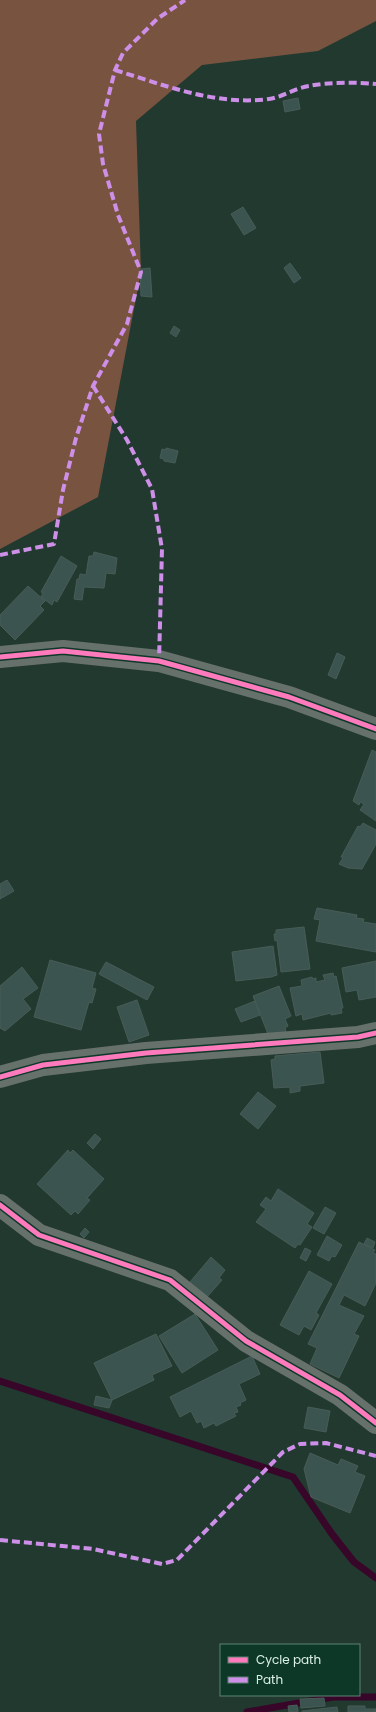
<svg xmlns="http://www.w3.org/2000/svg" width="376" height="1712" viewBox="0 0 376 1712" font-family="Poppins,sans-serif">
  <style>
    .green { fill: #785440 }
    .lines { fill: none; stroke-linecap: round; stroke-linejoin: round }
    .stream { stroke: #370628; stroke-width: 7 }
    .building { fill: #3b544f; stroke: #485c57 }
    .minor { stroke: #67716c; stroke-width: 22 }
    .quiet { stroke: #ce8fe9; stroke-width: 4; stroke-dasharray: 8 4; stroke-linecap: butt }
    .cycleway-casing { stroke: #0d3828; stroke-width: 8 }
    .cycleway { stroke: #fd7abc; stroke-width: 5 }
  </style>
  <rect width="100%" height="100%" fill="#223930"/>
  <path class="green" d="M0,0H376V21L318,51L202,65L136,121L141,272L98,497L0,549Z"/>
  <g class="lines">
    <g class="stream">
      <path d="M0,1381L293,1477L332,1534L354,1562L376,1578"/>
      <path d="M247,1712L333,1697H376"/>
    </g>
  </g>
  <g class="building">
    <path d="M298,98L300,109L285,112L283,101Z"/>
    <path d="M243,207L256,228L244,235L231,214Z"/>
    <path d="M290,263L301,278L294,283L284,268Z"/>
    <path d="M150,268L152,297L141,296L140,269Z"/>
    <path d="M174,326L180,330L176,337L170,333Z"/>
    <path d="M166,448L178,451L175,463L164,461V459L160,458L162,449L166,450Z"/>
    <path d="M94,552L117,558L115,574L106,573L104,588L84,587L82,600L74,599L77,579H79L80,574L86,575L89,556H93Z"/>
    <path d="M61,556L77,566L57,602L54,600L52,605L41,597L43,593L41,592Z"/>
    <path d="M28,586L45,601L40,606L44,610L15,640L0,625V615Z"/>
    <path d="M337,653L345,657L336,679L328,675Z"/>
    <path d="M372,750L376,752V821L360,810L364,804L360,802L359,805L353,801Z"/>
    <path d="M363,823L376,830V844L362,869L348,868L339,864L343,858L341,857L358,826L360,827Z"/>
    <path d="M7,880L14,891L0,899V884Z"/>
    <path d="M317,908L357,915L356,918L364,919L363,922L376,924V952L316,941L320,920L314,919Z"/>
    <path d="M304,927L310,969L281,972L277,940L275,941L274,934H276V930Z"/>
    <path d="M273,946L277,975L271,977L236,981L232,952Z"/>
    <path d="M50,960L96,973L92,988L96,989L92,1003L89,1002L81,1030L34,1017Z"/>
    <path d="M376,961V997L359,1000L357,990L346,992L342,968Z"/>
    <path d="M106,962L154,987L147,1000L99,974Z"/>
    <path d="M22,967L38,988L23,999L31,1009L5,1031L0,1028V986Z"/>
    <path d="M333,973L334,977L336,976L343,1008H341L342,1013L331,1015V1013L303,1020L302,1014L296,1016L290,988L302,986L301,980L312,977L313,979L316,978V982L325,980L323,975Z"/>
    <path d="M279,986L291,1016L285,1019L288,1026L285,1028L286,1032L268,1034L253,996Z"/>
    <path d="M137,1000L149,1035L129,1042L117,1007Z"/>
    <path d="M255,1001L260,1015L241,1022L235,1009Z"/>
    <path d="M320,1052L324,1083L300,1086V1091L290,1093V1087L274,1088L271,1060L275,1059V1056Z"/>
    <path d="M258,1092L276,1106L258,1129L240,1114Z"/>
    <path d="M95,1134L101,1139L93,1149L87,1143Z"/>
    <path d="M68,1150L70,1153L73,1150L104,1179L87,1198L90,1200L78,1214L75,1211L71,1215L37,1184Z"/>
    <path d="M278,1189L314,1213L307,1224L312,1227L300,1245L298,1244L295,1248L256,1222L266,1209L260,1205L266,1197L271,1201Z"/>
    <path d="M325,1207L336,1213L324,1234L313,1228Z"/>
    <path d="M85,1228L89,1232L84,1238L80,1234Z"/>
    <path d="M327,1236L342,1245L335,1257L332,1256L329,1261L317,1255Z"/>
    <path d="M367,1238L375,1242L373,1248L364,1244Z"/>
    <path d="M359,1242L375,1250L373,1253L376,1254V1283L365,1306L344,1295L339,1305L364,1316L354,1334L359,1336L339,1378L310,1364L317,1348L308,1344Z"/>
    <path d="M305,1248L311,1251L306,1261L300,1258Z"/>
    <path d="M211,1257L225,1270L219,1278L222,1280L207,1297L190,1282Z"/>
    <path d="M309,1271L332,1284L316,1313L319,1315L311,1330L304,1326L299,1335L280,1325Z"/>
    <path d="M195,1314L218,1350L182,1373L159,1336Z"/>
    <path d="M156,1334L172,1366L152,1375L154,1380L112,1400L94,1363Z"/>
    <path d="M252,1356L260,1374L239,1384L246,1400L240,1403L241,1405L236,1407L238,1412L234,1413L236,1416L216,1426L214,1423L204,1428L201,1421L197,1423L191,1411L180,1417L170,1397Z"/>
    <path d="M96,1396L112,1400L109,1408L94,1405Z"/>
    <path d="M308,1407L330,1411L326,1432L304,1428Z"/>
    <path d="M310,1453L338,1465L341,1459L358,1466L355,1472L365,1476L350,1513L311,1497L304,1469Z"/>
    <path d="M324,1698L325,1706L301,1708L300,1699Z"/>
    <path d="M297,1705L298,1712H289L288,1706Z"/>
    <path d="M348,1706H365V1709H376V1712H348Z"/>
    <path d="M337,1707L338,1712H302V1711Z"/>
  </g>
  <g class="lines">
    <g class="minor">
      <path d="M0,657L63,651L159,661L289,697L376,729"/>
      <path d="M0,1077L43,1065L146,1053L358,1037L376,1033"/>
      <path d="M0,1205L39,1235L170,1280L246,1341L340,1395L376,1423"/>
    </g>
    <g class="quiet">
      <path d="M115,70C164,85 216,106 269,99C283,97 295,88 309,86C329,82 356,82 376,84"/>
      <path d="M93,386L127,440L152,489L162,549L159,661"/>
      <path d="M0,555L54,544L63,490L76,438L93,386L127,324L141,272L118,215L103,164L99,134L115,70L123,53L157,19L185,0"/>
      <path d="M0,1540L93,1549L162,1564L177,1560L283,1452L300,1444L326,1443L376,1456"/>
    </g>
    <g class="cycleway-casing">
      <g id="cycleway">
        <path d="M0,657L63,651L159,661L289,697L376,729"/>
        <path d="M0,1077L43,1065L146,1053L358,1037L376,1033"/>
        <path d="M0,1205L39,1235L170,1280L246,1341L340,1395L376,1423"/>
      </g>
    </g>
    <use href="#cycleway" class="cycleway"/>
  </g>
  <rect x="220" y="1644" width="140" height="52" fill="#0d3828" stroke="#5f8274"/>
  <rect x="228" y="1657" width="20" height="6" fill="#fd7abc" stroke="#5f8274"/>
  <text x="256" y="1664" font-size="12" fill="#daf0e5">Cycle path</text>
  <rect x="228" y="1677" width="20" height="6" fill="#ce8fe9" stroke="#5f8274"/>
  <text x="256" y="1684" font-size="12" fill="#daf0e5">Path</text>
</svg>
